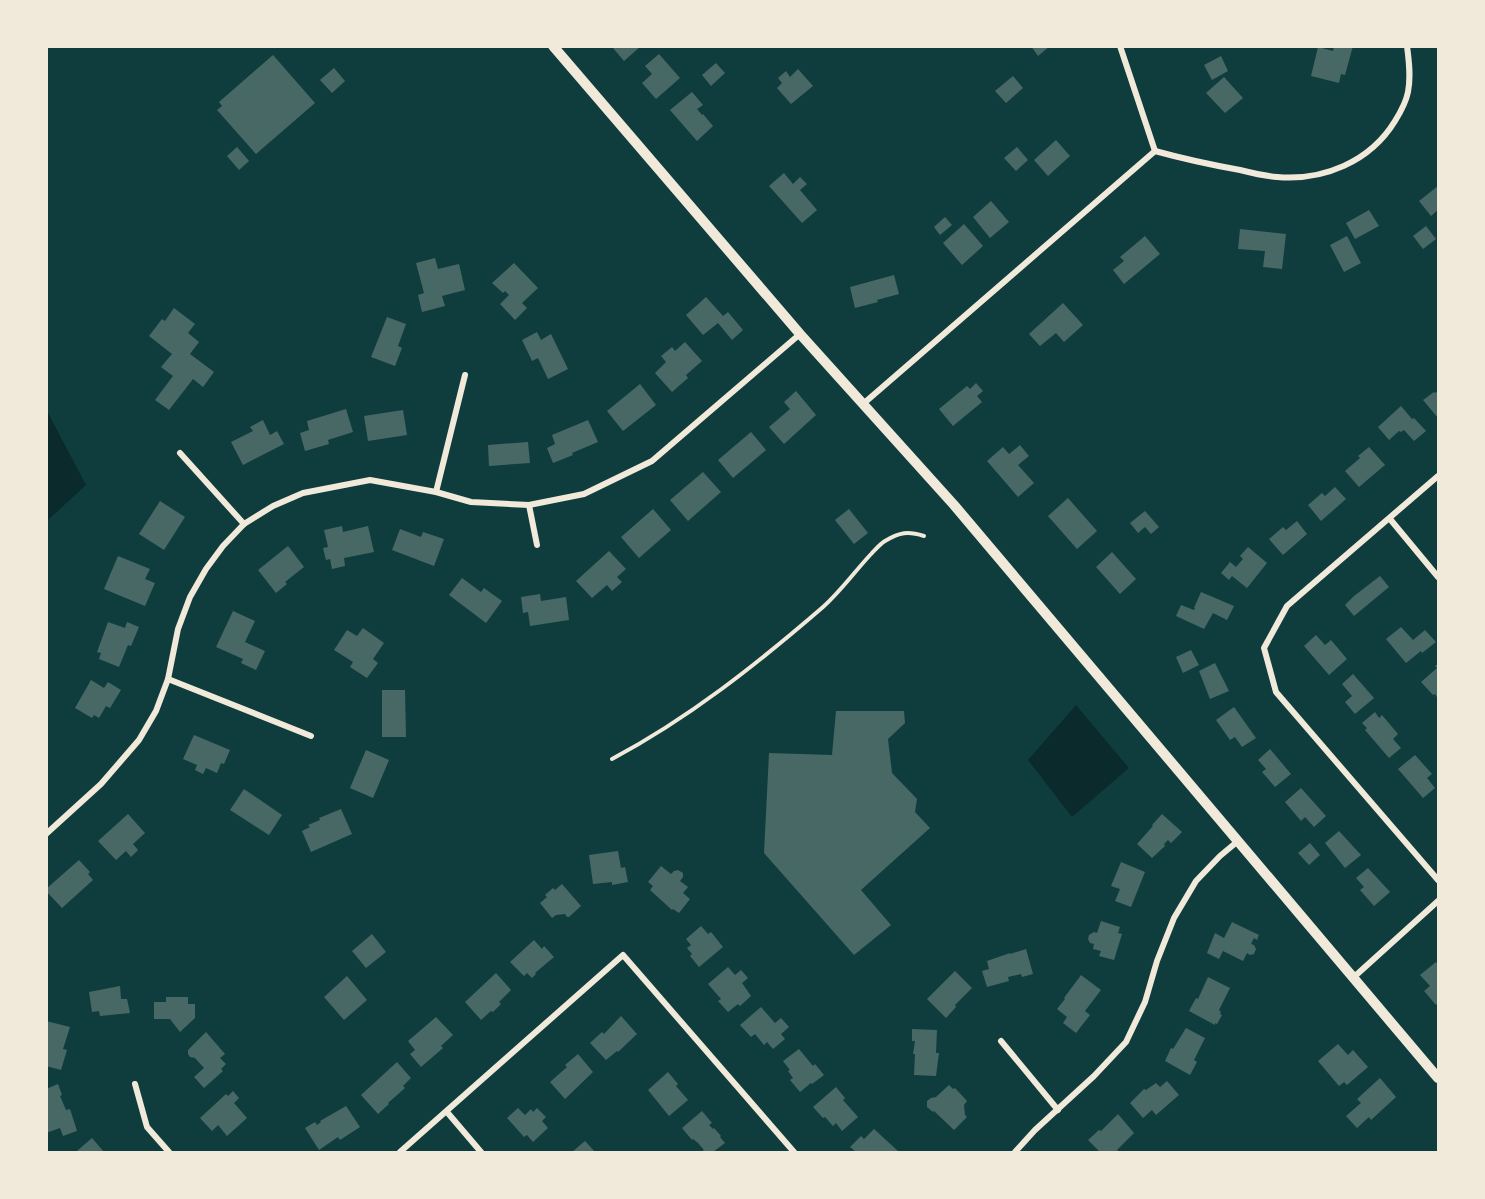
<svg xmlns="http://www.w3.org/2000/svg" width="1485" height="1199" viewBox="0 0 1485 1199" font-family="Figtree,sans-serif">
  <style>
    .water { fill: #0a2a2b }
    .building { fill: #486865 }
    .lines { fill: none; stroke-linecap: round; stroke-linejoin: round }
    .service { stroke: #f1e9da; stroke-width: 4 }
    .minor { stroke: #f1e9da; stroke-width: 6 }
    .tertiary { stroke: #f1e9da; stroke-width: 10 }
  </style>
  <rect width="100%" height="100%" fill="#0f3d3e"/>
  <g class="water">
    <path d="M47,411L86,485L47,521H46Z"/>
    <path d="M1076,705L1129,768L1072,817L1028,760Z"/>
  </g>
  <g class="building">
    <path d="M615,46H641L624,61L613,48Z"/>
    <path d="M1031,46H1050L1038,56Z"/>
    <path d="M1334,46H1353L1345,75L1341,74L1339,83L1311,76L1318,47L1333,51Z"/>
    <path d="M659,54L680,78L656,99L642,83L652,74L645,66Z"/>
    <path d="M273,55L315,103L256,154L217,110L222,106L219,102Z"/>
    <path d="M1221,56L1228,71L1212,80L1204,65Z"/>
    <path d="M716,63L725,73L711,86L702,75Z"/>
    <path d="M334,68L345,81L332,93L320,80Z"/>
    <path d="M798,69L813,86L791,104L777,88L782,83L778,78L786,71L790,77Z"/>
    <path d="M1013,76L1023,88L1006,103L995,91Z"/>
    <path d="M1224,77L1243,98L1225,113L1206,93Z"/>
    <path d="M692,92L703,105L697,109L702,115L703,114L713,126L697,141L670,110Z"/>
    <path d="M1056,140L1070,156L1048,176L1034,160Z"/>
    <path d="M237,147L249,161L239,170L227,156Z"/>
    <path d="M1017,147L1028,160L1016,171L1004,158Z"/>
    <path d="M784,173L793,184L800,177L807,184L800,190L817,210L802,223L769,186Z"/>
    <path d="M1438,186V210L1431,216L1419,201Z"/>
    <path d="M991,201L1009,222L990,238L973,217Z"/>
    <path d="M1369,210L1379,226L1355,239L1346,223Z"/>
    <path d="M945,217L952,225L940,235L934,227Z"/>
    <path d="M964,224L983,246L962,265L943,243Z"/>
    <path d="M1426,226L1436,239L1423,249L1413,236Z"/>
    <path d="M1240,229L1286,234L1282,269L1263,267L1265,251L1238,249Z"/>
    <path d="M1145,236L1160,254L1124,284L1113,270L1124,261L1120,257Z"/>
    <path d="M1347,236L1361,263L1344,272L1330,245Z"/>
    <path d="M435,258L438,269L459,264L465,290L442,296L445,306L422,312L418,295L424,293L416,263Z"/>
    <path d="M514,263L538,288L522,303L527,308L515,320L500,304L509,295L505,291L503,293L492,283Z"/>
    <path d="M894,275L899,294L877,300L878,302L855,308L850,287Z"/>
    <path d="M706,297L723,316L728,312L743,330L732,340L718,323L703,335L686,315Z"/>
    <path d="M1063,303L1083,325L1064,342L1056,333L1040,346L1029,334Z"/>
    <path d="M174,308L195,324L188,333L199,342L190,354L214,372L203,387L193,379L169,410L155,400L173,376L161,367L172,354L149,336L162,319L165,321Z"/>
    <path d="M387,317L406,324L398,346L402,348L395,366L371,357Z"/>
    <path d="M537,332L541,340L551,334L568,369L548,379L538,358L532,361L522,340Z"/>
    <path d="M685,342L702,361L686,375L688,378L672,392L655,373L666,362L661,356L672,347L675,351Z"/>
    <path d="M976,383L983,391L977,396L982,402L953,426L939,409L967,386L970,389Z"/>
    <path d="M640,384L656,405L623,431L607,411Z"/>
    <path d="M796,391L816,415L784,444L769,427L790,409L784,402Z"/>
    <path d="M1438,391V418L1423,400L1434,392L1435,393Z"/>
    <path d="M1401,406L1412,419L1414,418L1426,431L1414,441L1404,430L1401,432L1399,431L1389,440L1378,427Z"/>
    <path d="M346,409L353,432L328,440L329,444L305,451L300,433L309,430L307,421Z"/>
    <path d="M403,410L407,435L368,441L364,416Z"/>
    <path d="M263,420L270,435L277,431L284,444L243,465L231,442L253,431L250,427Z"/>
    <path d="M588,420L598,442L572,453L573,455L553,463L547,448L555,444L552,435Z"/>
    <path d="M751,432L766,450L733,478L718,460Z"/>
    <path d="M528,442L530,463L489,466L488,445Z"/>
    <path d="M1020,445L1029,456L1018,465L1034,483L1018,497L987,461L1003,447L1009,454Z"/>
    <path d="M1369,447L1385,465L1359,487L1345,471L1360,458L1358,456Z"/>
    <path d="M703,472L721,492L688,521L670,500Z"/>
    <path d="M1335,487L1346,499L1321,521L1308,505L1322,493L1325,496Z"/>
    <path d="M1068,498L1097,531L1077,549L1048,516Z"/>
    <path d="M160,501L185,517L164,550L139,534Z"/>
    <path d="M653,509L671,530L639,558L621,537Z"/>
    <path d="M849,509L868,533L854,544L835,520Z"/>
    <path d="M1145,511L1159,527L1151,534L1145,527L1138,533L1130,523Z"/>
    <path d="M1297,521L1307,534L1283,555L1269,539L1283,527L1286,530Z"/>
    <path d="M342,526L343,532L368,526L374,552L344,558L345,566L332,569L330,559L326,560L323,548L328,547L324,530Z"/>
    <path d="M400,529L421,537L423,532L444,539L434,566L392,550Z"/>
    <path d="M288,546L304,567L285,582L287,584L276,593L258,570Z"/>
    <path d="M1248,547L1267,563L1247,588L1232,576L1229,580L1221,573L1230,562L1236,567L1243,559L1240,556Z"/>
    <path d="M609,551L626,569L617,577L622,582L612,591L607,585L592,598L576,581Z"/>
    <path d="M1112,552L1136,579L1120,594L1096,567Z"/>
    <path d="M118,556L150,569L145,579L155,583L145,606L104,589Z"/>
    <path d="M1380,576L1389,587L1354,616L1345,605L1354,596Z"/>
    <path d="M462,578L481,592L484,588L502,601L486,623L449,595Z"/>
    <path d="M1201,592L1234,606L1227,620L1213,613L1204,629L1176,616L1181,605L1194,610L1195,608H1194Z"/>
    <path d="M540,594L541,601L566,597L569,620L530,626L528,612L523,613L521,597Z"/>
    <path d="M233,611L255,621L245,642L265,651L256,670L241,663L243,659L216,647Z"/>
    <path d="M108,622L125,628L127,622L139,627L131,646L128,645L119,667L99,659L101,653L97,652Z"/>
    <path d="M1401,627L1413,640L1425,630L1436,642L1422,653L1421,651L1406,663L1386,639Z"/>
    <path d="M363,628L384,643L373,659L378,663L367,678L350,667L353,662L334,650L347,630L357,636Z"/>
    <path d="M1316,635L1325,645L1331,640L1347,659L1329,675L1304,646Z"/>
    <path d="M1191,650L1199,665L1183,673L1176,657Z"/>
    <path d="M1215,663L1229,691L1210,699L1199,671Z"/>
    <path d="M1438,664V699L1435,694L1433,695L1421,682L1437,668L1435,666Z"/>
    <path d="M1353,674L1374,698L1355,714L1345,702L1352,696L1342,684Z"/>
    <path d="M91,680L104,688L108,682L121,690L110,708L106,706L99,718L94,715L92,718L75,708Z"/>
    <path d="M382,690H405L406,737H382Z"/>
    <path d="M1234,707L1256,738L1242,747L1235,737L1230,740L1216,720Z"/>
    <path d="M836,711H904L905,723L888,739L892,773L917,799L915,812L930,828L861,890L891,925L854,955L764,853L769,753L832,755Z"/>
    <path d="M1375,712L1379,718L1382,715L1398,734L1393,739L1401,748L1389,758L1365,730L1367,728L1362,723Z"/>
    <path d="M194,735L230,750L224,764L221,763L217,773L206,768L203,774L195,770L197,765L183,759Z"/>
    <path d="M1270,749L1291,774L1275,787L1262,772L1266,769L1258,760Z"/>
    <path d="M366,750L389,760L373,798L350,788Z"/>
    <path d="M1415,755L1432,774L1427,778L1435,788L1423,798L1398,769Z"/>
    <path d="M1301,788L1326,816L1314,827L1305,817L1301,821L1285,802Z"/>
    <path d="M244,789L282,815L269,835L230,810Z"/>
    <path d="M341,809L352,834L311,852L302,831L310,827L308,825L320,820L319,818Z"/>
    <path d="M128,814L145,833L133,844L138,850L131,857L126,851L116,860L98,841Z"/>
    <path d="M1162,814L1182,832L1171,843L1168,840L1164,844L1165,846L1152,858L1137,844L1153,826L1152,825Z"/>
    <path d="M1339,831L1361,855L1345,868L1325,843Z"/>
    <path d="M1310,843L1320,855L1309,865L1298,853Z"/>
    <path d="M618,851L621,868L625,867L628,882L612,885V882L593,884L589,855Z"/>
    <path d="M79,860L90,872L88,874L93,880L62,908L46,891V889Z"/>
    <path d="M1121,862L1145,872L1131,907L1115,901L1120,889L1111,886Z"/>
    <path d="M661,866L671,874L674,871L678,870L683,873V877L680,881L688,887L683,893L690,899L679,913L673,909L672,910L650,890L653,886L648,882Z"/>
    <path d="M1368,868L1390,892L1374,906L1360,890L1364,887L1356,878Z"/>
    <path d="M562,884L581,906L569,917H567L565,914L556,915L552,918L540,903L547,897L545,895L553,888L555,890Z"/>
    <path d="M1101,921L1120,927L1118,933L1122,934L1114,960L1099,956L1101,951L1093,949L1094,944L1090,943L1088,939L1089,935L1094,932L1097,933Z"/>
    <path d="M1232,922L1259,935L1257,940L1254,938L1251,944L1254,945L1256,949L1254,954L1250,955L1247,953L1243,961L1223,951L1219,959L1207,953L1215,933L1224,938Z"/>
    <path d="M701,926L708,934L711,932L723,947L699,967L690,956L692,954L687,948L691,945L686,939Z"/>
    <path d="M372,934L386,952L366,968L352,951Z"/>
    <path d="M534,940L542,949L544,946L554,957L535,973L536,974L532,978L527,973L524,976L510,962Z"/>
    <path d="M1026,949L1033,974L1022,977L1021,974L1008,977L1009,981L987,987L982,971L989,969L987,961L1010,953V954Z"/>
    <path d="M1436,962L1438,965V1003L1436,1005L1424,991L1430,986L1420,975Z"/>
    <path d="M728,967L735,975L741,970L748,978L742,983L751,996L740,1006L738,1004L728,1012L718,1001L721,999L708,984Z"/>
    <path d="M955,971L972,988L955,1005L956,1007L946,1018L927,999Z"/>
    <path d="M496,973L511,990L499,1002L501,1004L493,1012L491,1011L481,1020L465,1002Z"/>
    <path d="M1081,975L1101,990L1085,1011L1090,1015L1076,1033L1063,1023L1067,1017L1057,1009L1065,999L1064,998Z"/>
    <path d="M347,976L367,1000L344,1020L324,997Z"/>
    <path d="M1208,977L1230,988L1219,1010L1221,1012L1220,1014L1222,1015L1217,1024L1215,1023V1025L1189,1011L1196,998L1198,999Z"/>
    <path d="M120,986L121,999H127L130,1013L100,1016L99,1011L92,1012L89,992Z"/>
    <path d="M166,997H188V1004H195V1018L180,1032L170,1019H154V1002H166Z"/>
    <path d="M761,1007L775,1023L781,1018L789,1027L781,1034L785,1039L773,1049L767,1042L764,1045L755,1034L751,1037L740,1025Z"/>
    <path d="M621,1016L637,1034L618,1052L617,1051L606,1060L590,1043L602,1032L604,1034Z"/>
    <path d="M436,1017L453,1035L441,1046L443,1048L421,1067L410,1054L415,1050L408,1041Z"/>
    <path d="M46,1021L70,1027L63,1049L67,1050L61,1070L46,1066L48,1060H46Z"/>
    <path d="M1186,1028L1205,1038L1194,1060L1197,1062L1190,1075L1165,1061L1171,1048L1173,1049Z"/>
    <path d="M912,1029L937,1030L936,1053H939L936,1076L914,1075L915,1054H913L915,1041H912Z"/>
    <path d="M206,1032L225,1054L220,1058L226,1064L221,1069L223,1071L204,1088L194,1077L204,1068L195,1058L190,1057L188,1054V1050Z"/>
    <path d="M1338,1044L1348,1055L1353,1050L1368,1067L1347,1085L1344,1082L1339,1086L1318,1061Z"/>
    <path d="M799,1049L813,1066L815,1064L824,1075L812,1084L811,1083L800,1092L790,1080L793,1078L788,1071L790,1070L783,1061Z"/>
    <path d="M578,1054L593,1072L565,1099L550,1082L567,1067L565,1065Z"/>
    <path d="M397,1062L411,1078L403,1086L405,1088L388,1103L389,1104L378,1114L361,1095Z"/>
    <path d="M668,1072L678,1084L676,1086L688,1100L669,1116L648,1090Z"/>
    <path d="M1380,1078L1396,1097L1371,1120L1369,1117L1357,1128L1346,1116L1361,1103L1357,1099Z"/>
    <path d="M1167,1081L1179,1095L1156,1115L1152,1110L1143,1118L1130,1103L1144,1089L1146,1090L1156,1083L1160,1087Z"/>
    <path d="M58,1084L62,1095L60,1096L66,1110L70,1109L77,1131L63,1136L60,1128L46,1133V1089Z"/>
    <path d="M949,1085L953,1089L955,1088L967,1101L964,1105L965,1115L967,1117L954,1130L934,1111L933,1112L927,1107V1101L931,1098L936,1097Z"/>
    <path d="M836,1087L845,1098L843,1100L858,1117L842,1131L836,1123L833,1126L825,1117L823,1118L813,1107Z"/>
    <path d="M233,1091L239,1098L234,1103L247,1118L227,1136L218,1125L212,1131L200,1118L226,1094L228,1096Z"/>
    <path d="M346,1106L360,1127L340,1140L338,1137L319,1150L305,1128L315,1122L317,1125L321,1122L320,1121Z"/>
    <path d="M518,1108L525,1115L531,1109L533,1112L537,1108L546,1117L542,1121L548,1128L533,1142L527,1135L524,1137L507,1118Z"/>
    <path d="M702,1111L712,1123L709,1125L713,1129L714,1128L721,1136L720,1137L725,1143L713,1152H700L704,1150L698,1143L693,1139L692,1140L682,1128Z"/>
    <path d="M1118,1114L1134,1133L1117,1150L1120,1152H1100L1088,1140L1099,1130L1101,1131Z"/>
    <path d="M874,1129L899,1152H856L850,1147L861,1136L864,1139Z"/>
    <path d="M92,1138L104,1152H78L77,1151Z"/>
    <path d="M585,1141L595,1152H572Z"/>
  </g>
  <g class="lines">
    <path class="service" d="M612,759C689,718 757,664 823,607C841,591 855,571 872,553C876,549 880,544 885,541C900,532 908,531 924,536"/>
    <g class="minor">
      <path d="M1120,46L1155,151"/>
      <path d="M1155,151C1184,159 1212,165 1240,170C1252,173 1265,176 1277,177C1323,181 1370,162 1395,121C1400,113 1406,102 1408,92C1411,77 1409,61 1407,46"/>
      <path d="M863,404L1155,151"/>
      <path d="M180,453L244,524"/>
      <path d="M1438,476L1287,606L1264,648L1276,692L1438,880"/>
      <path d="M436,492L465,375"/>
      <path d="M529,505L537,545"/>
      <path d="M1390,519L1438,577"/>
      <path d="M168,679L311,736"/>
      <path d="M46,834L101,784L139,740L156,711L168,679L178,629L190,597L206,569L223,546L244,524L273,506L303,493L370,480L436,492L471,502L529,505L584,494L652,461L800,334"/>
      <path d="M1354,977L1438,901"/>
      <path d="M1001,1041L1058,1110"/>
      <path d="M135,1084L147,1127L169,1152"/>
      <path d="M447,1112L481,1152"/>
      <path d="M400,1152L623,955L794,1152"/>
      <path d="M1015,1152L1035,1130L1094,1076L1126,1042L1145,1002L1157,961L1174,918L1196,881L1220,856L1238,841"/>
    </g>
    <path class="tertiary" d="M553,46L800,334L954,505L1438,1078"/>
  </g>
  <rect width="1485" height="1199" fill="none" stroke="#f1e9da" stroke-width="96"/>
</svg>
